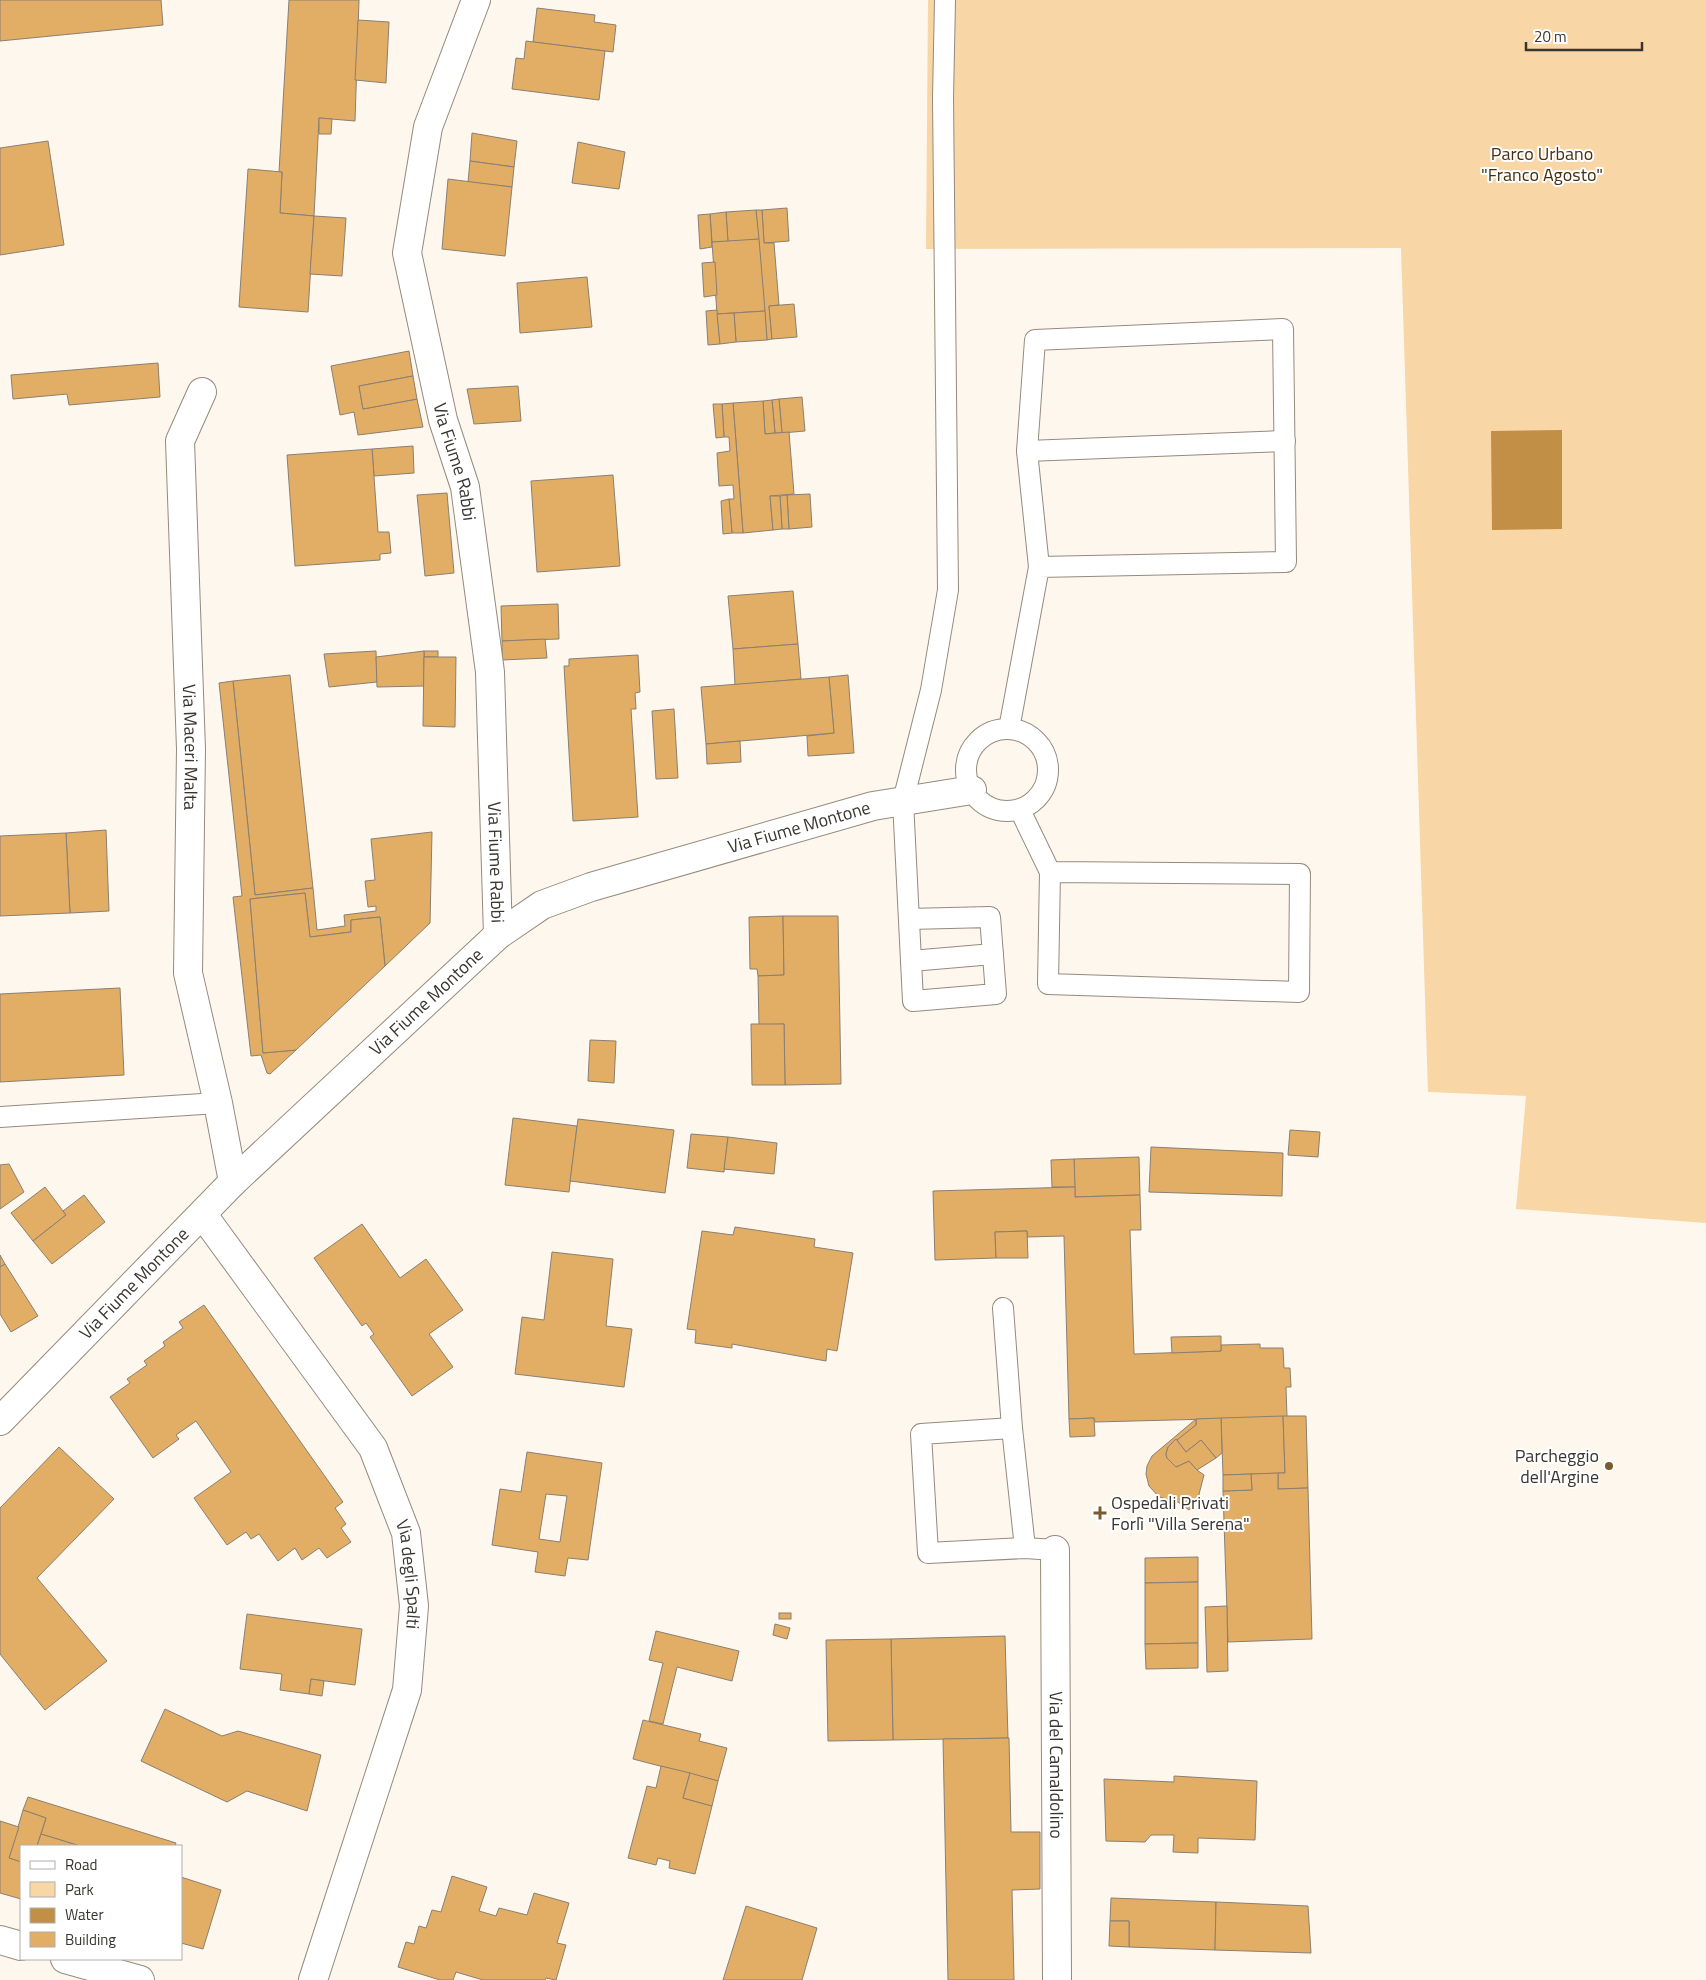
<svg xmlns="http://www.w3.org/2000/svg" width="1706" height="1980" viewBox="0 0 1706 1980" font-family="'Titillium Web',sans-serif">
  <style>
    .green { fill: #f9d6a6 }
    .water { fill: #c18f46 }
    .building { fill: #e2ae65; stroke: #8a7f71; fill-rule: evenodd }
    .lines { fill: none; stroke-linecap: round; stroke-linejoin: round }
    .lane-casing { stroke: #958a7c; stroke-width: 22 }
    .street-casing { stroke: #958a7c; stroke-width: 30 }
    .secondary-casing { stroke: #958a7c; stroke-width: 30 }
    .lane { stroke: #fff; stroke-width: 20 }
    .street { stroke: #fff; stroke-width: 28 }
    .secondary { stroke: #fff; stroke-width: 28 }
    .poi-dot { fill: #795b2f; stroke: #fff; stroke-width: 2 }
    .labels { text-anchor: middle; stroke-width: 4; stroke-linejoin: round; paint-order: stroke }
    .park-label { font-size: 18px; fill: #453010; stroke: #fff }
    .street-label { font-size: 18px; fill: #39352f; stroke: #fff }
    .poi-label { font-size: 18px; fill: #39352f; stroke: #fff; text-anchor: end }
  </style>
  <rect width="100%" height="100%" fill="#fef7ed"/>
  <path class="green" d="M928,0H1706V1223L1516,1209L1526,1096L1428,1092L1401,248L926,249Z"/>
  <path class="water" d="M1562,430V529L1492,530L1491,431Z"/>
  <g class="building">
    <path d="M0,0H161L163,25L0,41Z"/>
    <path d="M289,0H359L355,121L319,118L314,216L280,213L282,172H279Z"/>
    <path d="M537,8L595,15L594,22L616,25L613,52L533,42Z"/>
    <path d="M358,20L389,22L386,83L355,80Z"/>
    <path d="M526,41L605,51L599,100L512,89L516,58L524,59Z"/>
    <path d="M319,118L332,119L331,134H319Z"/>
    <path d="M472,133L517,141L514,167L470,161Z"/>
    <path d="M48,141L64,245L0,255V148Z"/>
    <path d="M578,142L625,152L619,189L572,183Z"/>
    <path d="M470,161L514,167L512,187L468,182Z"/>
    <path d="M248,169L282,172L280,213L314,216L308,312L239,307Z"/>
    <path d="M448,179L512,187L505,256L442,249Z"/>
    <path d="M787,208L789,241L764,243L762,210Z"/>
    <path d="M756,210H762L764,243H774L779,305L769,306L772,339L767,340Z"/>
    <path d="M756,210L759,239L728,242L726,212Z"/>
    <path d="M726,212L728,242H712L710,214Z"/>
    <path d="M710,214L712,247L700,249L698,215Z"/>
    <path d="M314,216L346,218L342,276L310,274Z"/>
    <path d="M759,239L765,311L717,314L712,242Z"/>
    <path d="M715,262L717,295L704,297L702,263Z"/>
    <path d="M587,277L592,327L520,333L517,283Z"/>
    <path d="M794,304L797,337L772,339L769,306Z"/>
    <path d="M717,310L720,344L708,345L706,311Z"/>
    <path d="M765,311L767,340L736,342L734,313Z"/>
    <path d="M734,313L736,342L720,344L717,314Z"/>
    <path d="M409,351L413,376L359,386L363,409L417,399L423,427L358,435L354,412L340,415L331,366Z"/>
    <path d="M158,363L160,397L69,405L67,394L13,399L11,375Z"/>
    <path d="M413,376L417,399L363,409L359,386Z"/>
    <path d="M518,386L521,421L474,424L467,389Z"/>
    <path d="M802,397L805,431L782,433L779,399Z"/>
    <path d="M779,399L782,433H775L772,400Z"/>
    <path d="M772,400L775,433L765,434L763,401Z"/>
    <path d="M763,401L765,434L789,432L794,494L770,496L773,530L743,533L733,403Z"/>
    <path d="M733,403L743,533H732L729,499H734L733,485L719,486L717,453L730,451L729,437H724L722,404Z"/>
    <path d="M713,404H722L724,437L716,438Z"/>
    <path d="M413,446L414,473L374,476L372,449Z"/>
    <path d="M372,449L378,532H389L391,553L380,554V560L295,566L287,455Z"/>
    <path d="M613,475L620,566L537,572L531,481Z"/>
    <path d="M447,493L454,573L425,576L417,495Z"/>
    <path d="M810,494L812,527L789,529L787,495Z"/>
    <path d="M787,495L789,529H782L780,496Z"/>
    <path d="M770,496H780L782,529L773,530Z"/>
    <path d="M729,499L732,533L723,534L721,501Z"/>
    <path d="M793,591L798,644L733,649L728,596Z"/>
    <path d="M558,604L559,639L502,641L501,606Z"/>
    <path d="M545,639L547,658L502,660V641Z"/>
    <path d="M798,644L801,679L735,685L733,649Z"/>
    <path d="M376,651L377,682L329,687L324,654Z"/>
    <rect x="424" y="651" width="14" height="6"/>
    <path d="M424,651V686L377,687L376,657Z"/>
    <path d="M638,655L640,692L635,693L636,709H631L638,817L573,821L564,666H569V659Z"/>
    <path d="M424,657H456L455,727L423,726Z"/>
    <path d="M290,675L313,888L255,895L233,681Z"/>
    <path d="M848,675L854,753L808,756L807,736L834,733L829,677Z"/>
    <path d="M829,677L834,733L706,744L701,687Z"/>
    <path d="M233,681L255,895L313,888L317,930L345,926L344,915L376,911V906L368,907L365,881L375,880L371,839L432,832L430,923L385,966L380,917L351,920V932L310,937L305,893L250,899L263,1053L296,1050L270,1074L267,1073L261,1055L251,1056L233,897L242,896L219,683Z"/>
    <path d="M674,709L678,778L656,779L652,711Z"/>
    <path d="M740,741L741,762L707,764L706,744Z"/>
    <path d="M106,830L109,911L70,913L66,833Z"/>
    <path d="M66,833L70,913L0,916V836Z"/>
    <path d="M305,893L310,937L351,932V920L380,917L385,966L296,1050L263,1053L250,899Z"/>
    <path d="M783,916L784,975L758,976L757,969H750L749,917Z"/>
    <path d="M783,916H838L841,1084L785,1085L784,1024L759,1025L758,976L784,975Z"/>
    <path d="M120,988L124,1075L0,1082V994Z"/>
    <path d="M751,1024H784L785,1085H752Z"/>
    <path d="M590,1040L616,1041L614,1083L588,1081Z"/>
    <path d="M513,1118L577,1126L569,1192L505,1185Z"/>
    <path d="M578,1119L674,1130L665,1193L570,1181Z"/>
    <path d="M1290,1130L1320,1132L1318,1157L1288,1155Z"/>
    <path d="M691,1134L728,1137L724,1172L687,1168Z"/>
    <path d="M728,1137L777,1143L774,1174L724,1169Z"/>
    <path d="M1151,1147L1283,1153L1282,1196L1149,1192Z"/>
    <path d="M1139,1157L1140,1195L1075,1197L1074,1159Z"/>
    <path d="M1074,1159L1075,1187H1052L1051,1160Z"/>
    <path d="M9,1164L24,1192L0,1209V1165Z"/>
    <path d="M45,1187L66,1215L33,1241L11,1213Z"/>
    <path d="M1075,1187V1197L1140,1195L1141,1230H1130L1134,1354L1221,1351V1345L1260,1344V1348H1283L1284,1368H1290L1291,1387H1286L1287,1417L1095,1422L1094,1418L1069,1419L1064,1236L1027,1237V1231L995,1232L996,1258L935,1260L933,1191Z"/>
    <path d="M84,1195L105,1222L52,1264L33,1241L66,1215L63,1211Z"/>
    <path d="M362,1224L400,1278L426,1259L463,1310L429,1334L453,1367L412,1396L370,1337L374,1334L366,1323L362,1326L314,1258Z"/>
    <path d="M735,1227L815,1239L814,1247L853,1253L837,1351L827,1349L826,1361L732,1344V1348L695,1343L696,1330L687,1329L702,1231L733,1235Z"/>
    <path d="M1027,1231L1028,1258H996L995,1232Z"/>
    <path d="M552,1252L613,1259L606,1326L632,1329L624,1387L515,1374L522,1317L544,1320Z"/>
    <path d="M0,1255L5,1264L0,1267Z"/>
    <path d="M5,1264L38,1316L11,1332L0,1314V1267Z"/>
    <path d="M204,1305L343,1502L335,1508L346,1524L341,1528L351,1542L327,1558L319,1548L302,1560L295,1548L278,1561L259,1534L251,1539L246,1532L227,1545L194,1498L231,1472L196,1421L176,1435L179,1439L153,1458L110,1397L130,1383L127,1379L147,1365L144,1361L165,1346L163,1342L183,1328L179,1322Z"/>
    <path d="M1221,1336V1351L1172,1353L1171,1337Z"/>
    <path d="M1283,1416L1285,1473L1223,1475L1221,1418Z"/>
    <path d="M1283,1416H1306L1308,1488L1278,1489V1473H1285Z"/>
    <path d="M1094,1418L1095,1436L1070,1437L1069,1419Z"/>
    <path d="M1221,1418L1222,1453L1216,1458L1201,1440L1186,1452L1176,1439L1196,1425V1419Z"/>
    <path d="M1196,1419V1425L1168,1447L1166,1454L1167,1458L1176,1467L1189,1461L1197,1470L1204,1475L1197,1502L1189,1510L1178,1502L1159,1497L1149,1486L1146,1474L1147,1466L1152,1456Z"/>
    <path d="M1176,1439L1186,1452L1201,1440L1216,1458L1197,1470L1189,1461L1176,1467L1167,1458L1166,1454L1168,1447Z"/>
    <path d="M59,1447L114,1499L37,1578L107,1661L45,1710L0,1654V1508Z"/>
    <path d="M527,1452L602,1463L588,1560L568,1558L565,1576L535,1572L538,1552L492,1545L500,1489L521,1492ZM546,1494L567,1496L560,1542L539,1539Z"/>
    <path d="M1278,1473V1489L1308,1488L1312,1639L1228,1642L1223,1491L1252,1490L1251,1474Z"/>
    <path d="M1251,1474L1252,1490L1223,1491V1475Z"/>
    <path d="M1198,1557V1582L1145,1583V1558Z"/>
    <path d="M1198,1582V1643L1145,1644V1583Z"/>
    <path d="M1227,1606L1228,1671L1207,1672L1205,1607Z"/>
    <rect x="779" y="1613" width="12" height="6"/>
    <path d="M247,1614L362,1629L355,1685L311,1679L309,1694L280,1690L282,1674L240,1669Z"/>
    <path d="M775,1624L790,1628L787,1639L773,1635Z"/>
    <path d="M656,1631L739,1651L732,1681L677,1667L663,1724L649,1721L663,1663L649,1660Z"/>
    <path d="M1005,1636L1008,1738L893,1740L891,1639Z"/>
    <path d="M891,1639L893,1740L828,1741L826,1640Z"/>
    <path d="M1198,1643V1668L1146,1669L1145,1644Z"/>
    <path d="M311,1679L324,1681L322,1696L309,1694Z"/>
    <path d="M165,1709L222,1736L238,1731L321,1755L307,1811L247,1791L227,1802L141,1761Z"/>
    <path d="M643,1720L701,1734L699,1741L727,1748L718,1781L633,1759Z"/>
    <path d="M1009,1738L1011,1832H1040V1889L1012,1890L1014,1980H948L943,1739Z"/>
    <path d="M661,1766L690,1773L683,1798L712,1806L695,1874L669,1868L670,1861L658,1858L656,1865L628,1858L647,1786L656,1788Z"/>
    <path d="M690,1773L718,1781L712,1806L683,1798Z"/>
    <path d="M1174,1776L1257,1781L1255,1840L1198,1838V1853L1173,1852L1174,1835H1151L1145,1842L1106,1841L1104,1779L1174,1782Z"/>
    <path d="M28,1797L176,1843L175,1846H80L41,1834L46,1818L23,1810Z"/>
    <path d="M23,1810L46,1818L37,1846H21V1862L9,1858Z"/>
    <path d="M0,1821L19,1827L9,1858L21,1862V1899L0,1893Z"/>
    <path d="M41,1834L80,1846H37Z"/>
    <path d="M452,1876L487,1887L479,1911L496,1916L499,1908L527,1915L534,1893L569,1903L557,1943L566,1945L556,1980L546,1978L545,1980H483L456,1972L453,1980H440L398,1967L406,1942L414,1944L419,1926L426,1928L432,1910L441,1912Z"/>
    <path d="M181,1877L221,1890L203,1949L181,1943Z"/>
    <path d="M1111,1898L1216,1902L1215,1950L1129,1947V1921H1110Z"/>
    <path d="M1216,1902L1308,1906L1311,1953L1215,1950Z"/>
    <path d="M746,1906L817,1928L802,1980H723Z"/>
    <path d="M1110,1921H1129V1947L1109,1946Z"/>
  </g>
  <g class="lines">
    <g class="lane-casing">
      <g id="lane">
        <path d="M1027,451L1285,441"/>
        <path d="M1009,729L1039,567L1027,451L1035,340L1283,329L1286,562L1039,567"/>
        <circle cx="1007" cy="770" r="41"/>
        <path d="M1020,810L1050,872L1048,984L1299,992L1300,874L1050,872"/>
        <path d="M909,919L990,917L996,994L913,1001L903,801L931,690L948,590L943,98L945,0"/>
        <path d="M911,961L993,954"/>
        <path d="M0,1117L218,1103"/>
        <path d="M1003,1308L1012,1428L921,1434L928,1553L1025,1548L1055,1550"/>
        <path d="M1012,1428L1025,1548"/>
      </g>
    </g>
    <g class="street-casing">
      <g id="street">
        <path id="s1" d="M476,0L428,127L407,253L443,420L465,487L490,672L498,935"/>
        <path id="s2" d="M202,392L180,441L191,749L188,973L218,1103L233,1182"/>
        <path id="s3" d="M203,1215L373,1448L406,1533L414,1606L407,1690L313,1980"/>
        <path id="s4" d="M0,1421L233,1182L498,935L542,905L591,887L873,806L972,790"/>
        <path id="s5" d="M1055,1550L1057,1980"/>
      </g>
    </g>
    <g class="secondary-casing">
      <g id="secondary">
        <path d="M0,1940L21,1946"/>
        <path d="M65,1959L140,1980"/>
      </g>
    </g>
    <use href="#lane" class="lane"/>
    <use href="#street" class="street"/>
    <use href="#secondary" class="secondary"/>
  </g>
  <g class="poi-dot">
    <circle cx="1609" cy="1466" r="5"/>
    <path d="M1097.5 1505.5h5v5h5v5h-5v5h-5v-5h-5v-5h5z"/>
  </g>
  <g class="labels">
    <g class="park-label">
      <text x="1542" y="160">Parco Urbano<tspan x="1542" dy="21">"Franco Agosto"</tspan></text>
    </g>
    <g class="street-label">
      <text dy="6" stroke="none"><textPath href="#s1" startOffset="478">Via Fiume Rabbi</textPath></text>
      <text dy="6" stroke="none"><textPath href="#s2" startOffset="360">Via Maceri Malta</textPath></text>
      <text dy="6" stroke="none"><textPath href="#s4" startOffset="1018">Via Fiume Montone</textPath></text>
      <text dy="6" stroke="none"><textPath href="#s1" startOffset="882">Via Fiume Rabbi</textPath></text>
      <text dy="6" stroke="none"><textPath href="#s4" startOffset="598">Via Fiume Montone</textPath></text>
      <text dy="6" stroke="none"><textPath href="#s4" startOffset="192">Via Fiume Montone</textPath></text>
      <text dy="6" stroke="none"><textPath href="#s3" startOffset="421">Via degli Spalti</textPath></text>
      <text dy="6" stroke="none"><textPath href="#s5" startOffset="215">Via del Camaldolino</textPath></text>
    </g>
    <g class="poi-label">
      <text x="1599" y="1462">Parcheggio<tspan x="1599" dy="21">dell'Argine</tspan></text>
      <text x="1111" y="1509" text-anchor="start">Ospedali Privati<tspan x="1111" dy="21">Forlì "Villa Serena"</tspan></text>
    </g>
  </g>
  <rect x="20" y="1845" width="162" height="115" fill="#ffffff" stroke="#b0aeac"/>
  <rect x="30" y="1861" width="25" height="8" fill="#ffffff" stroke="#b0aeac"/>
  <text x="65" y="1870" font-size="15" fill="#39352f">Road</text>
  <rect x="30" y="1882" width="25" height="15" fill="#f9d6a6" stroke="#b0aeac"/>
  <text x="65" y="1895" font-size="15" fill="#39352f">Park</text>
  <rect x="30" y="1908" width="25" height="15" fill="#c18f46" stroke="#b0aeac"/>
  <text x="65" y="1920" font-size="15" fill="#39352f">Water</text>
  <rect x="30" y="1932" width="25" height="15" fill="#e2ae65" stroke="#b0aeac"/>
  <text x="65" y="1945" font-size="15" fill="#39352f">Building</text>
  <path d="M1526 42v8h116v-8" fill="none" stroke="#39352f" stroke-width="2.5"/>
  <text x="1534" y="42" font-size="15" fill="#39352f" stroke="#ffffff" stroke-width="4" paint-order="stroke">20 m</text>
</svg>
